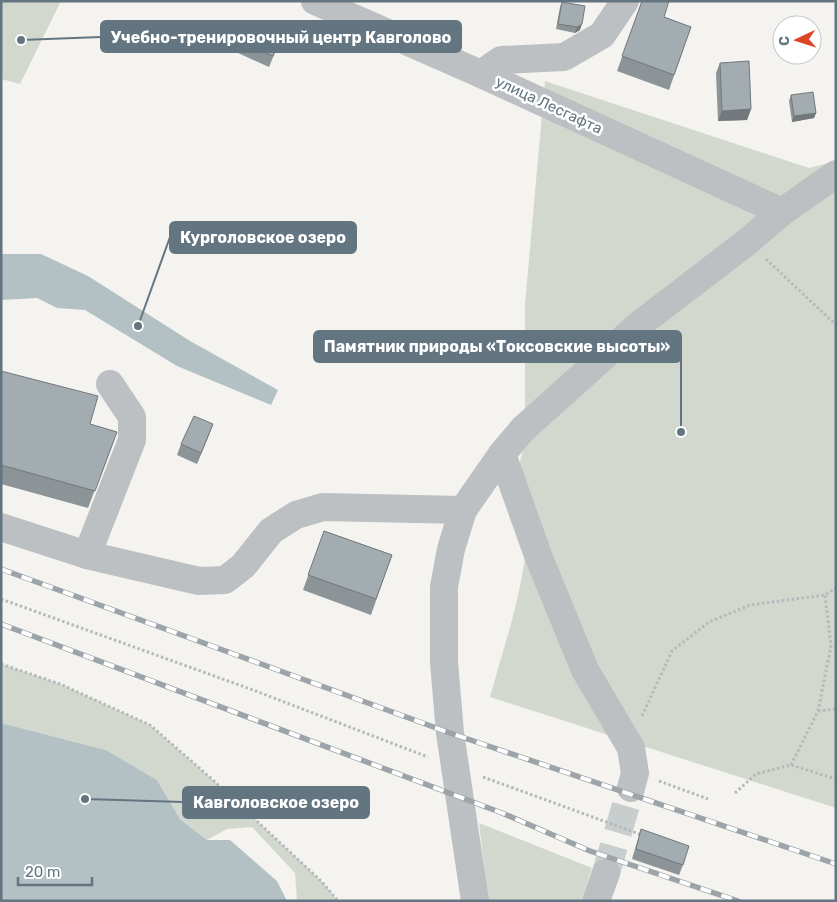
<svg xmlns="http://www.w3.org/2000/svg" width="837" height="902" viewBox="0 0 837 902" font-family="Rubik,sans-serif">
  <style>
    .green { fill: #d3d8cf }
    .water { fill: #b3c1c4 }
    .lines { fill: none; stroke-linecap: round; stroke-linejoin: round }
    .minor-tunnel { stroke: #c8cdce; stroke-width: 28; stroke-dasharray: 28 14; stroke-linecap: butt }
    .path { stroke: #b6b9bb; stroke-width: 3; stroke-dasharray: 2.5 2.5; stroke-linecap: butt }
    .minor { stroke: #bcc0c3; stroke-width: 28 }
    .rail-casing { stroke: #9da4a9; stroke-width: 5.5 }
    .rail { stroke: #fff; stroke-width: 4; stroke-dasharray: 11; stroke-linecap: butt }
    .wall { fill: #8c9498 }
    .shaded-wall { fill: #72787c }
    .building { fill: #a3acb1; stroke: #72787c }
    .labels { text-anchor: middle; stroke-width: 5; stroke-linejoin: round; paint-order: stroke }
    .street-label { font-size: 15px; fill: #637580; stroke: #fff }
    .leader { fill: none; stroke: #637580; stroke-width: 2 }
    .callout-dot { fill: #637580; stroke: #fff; stroke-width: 2 }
    .callout { fill: #637580; stroke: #637580; stroke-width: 2 }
    .callout-label { font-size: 16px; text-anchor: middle; font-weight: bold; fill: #fff }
  </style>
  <rect width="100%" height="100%" fill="#f4f3ef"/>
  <g class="green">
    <path d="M1,1H61L20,84L1,79Z"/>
    <path d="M545,81L809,168L836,161V808L490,697C509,627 544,537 518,467L525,445V304Z"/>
    <path d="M1,664L60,684L150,725L213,780L322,882L338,901H297L295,873L252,827L227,829L207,840L180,819L157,780L106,750L1,723Z"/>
    <path d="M479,823L592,868L581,901H488Z"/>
  </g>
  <g class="water">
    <path d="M1,254H41L88,276L190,341L278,390L271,405L177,366L85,310L57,308L37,298L1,300Z"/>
    <path d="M1,723L106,750L157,780L180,819L207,840H230L277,881L287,901H1Z"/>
  </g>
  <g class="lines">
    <path class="minor-tunnel" d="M606,873L631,788"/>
    <g class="path">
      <path d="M766,259L836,325"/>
      <path d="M1,599L253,690L428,757"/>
      <path d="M1,664L60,684L150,725L213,780L322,882L338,901"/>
      <path d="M818,711L836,709"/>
      <path d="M642,716L672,651L709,622L750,605L825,595L836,588"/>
      <path d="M791,765L818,711L831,646L825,595"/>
      <path d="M483,777L642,835"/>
      <path d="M659,781L708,799"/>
      <path d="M735,793L756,774L791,765L836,779"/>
    </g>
    <g class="minor">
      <path d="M315,1L481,74L782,212"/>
      <path d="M481,74L501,60L564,57L602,35L625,1"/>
      <path d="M502,454L539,558L585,670L631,748L635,773L631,788"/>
      <path d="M1,527L87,555L199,581L225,580L243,566L271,531L296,515L323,507L463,510"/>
      <path d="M87,555L132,440V417L110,384"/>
      <path d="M475,901L450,733L444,662V587L451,549L463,510L502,454L523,429L640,324L747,242L782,212L836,174"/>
      <path d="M596,901L606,873"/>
    </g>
    <g class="rail-casing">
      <g id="rail">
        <path d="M1,569L450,733L836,864"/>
        <path d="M1,624L502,813L590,851L738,901"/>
      </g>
    </g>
    <use href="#rail" class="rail"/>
  </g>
  <g class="wall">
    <path d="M642,1L664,17L691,27L669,90L617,71Z"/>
    <path d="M562,2L580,30L575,33L556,29L560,7Z"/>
    <path d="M282,35L269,67L238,53L241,43Z"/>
    <path d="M720,63L751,109L747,120L718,121L716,73Z"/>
    <path d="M791,95L816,113L814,118L792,122L789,101Z"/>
    <path d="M1,371L90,424L117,432L88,508L1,484Z"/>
    <path d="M213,424L197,464L177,455L181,444Z"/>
    <path d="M324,531L392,555L371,615L303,590Z"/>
    <path d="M641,829L683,865L679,875L632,859Z"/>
  </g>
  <g class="shaded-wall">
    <path d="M582,24L580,30L575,33L577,27Z"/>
    <path d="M751,109L747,120L718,121L722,111Z"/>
    <path d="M816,113L814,118L792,122L794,116Z"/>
    <path d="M213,424L209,435L197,464L201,453Z"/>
  </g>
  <g class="building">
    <path d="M642,1H669L664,17L691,27L674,75L622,56Z"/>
    <path d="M562,2L585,6L582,24L577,27L558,24Z"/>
    <path d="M251,21L282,35L273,56L241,43Z"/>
    <path d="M749,61L751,109L722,111L720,63Z"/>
    <path d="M813,92L816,113L794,116L791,95Z"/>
    <path d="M1,371L98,396L90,424L117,432L95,491L1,465Z"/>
    <path d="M194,416L213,424L201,453L181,444Z"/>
    <path d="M324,531L392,555L376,599L308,575Z"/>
    <path d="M641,829L689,846L683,865L636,849Z"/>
  </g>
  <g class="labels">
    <g class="street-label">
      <text transform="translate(549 105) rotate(25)" y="5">улица Лесгафта</text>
    </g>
  </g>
  <path class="leader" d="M21 40L101 37M138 326L170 237M681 432L681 346M85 799L183 802"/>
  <g class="callout-dot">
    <circle cx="21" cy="40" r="5"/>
    <circle cx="138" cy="326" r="5"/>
    <circle cx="681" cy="432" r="5"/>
    <circle cx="85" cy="799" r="5"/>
  </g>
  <g class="callout">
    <rect x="101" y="21" width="360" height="31" rx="5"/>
    <rect x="170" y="222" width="186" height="31" rx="5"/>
    <rect x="314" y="331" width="367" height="31" rx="5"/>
    <rect x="183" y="787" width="186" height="31" rx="5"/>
  </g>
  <g class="callout-label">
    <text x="281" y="43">Учебно-тренировочный центр Кавголово</text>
    <text x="263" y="243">Курголовское озеро</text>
    <text x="497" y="352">Памятник природы «Токсовские высоты»</text>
    <text x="276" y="808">Кавголовское озеро</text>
  </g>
  <rect width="837" height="902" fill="none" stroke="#637580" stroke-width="5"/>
  <g transform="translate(797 40) rotate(266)"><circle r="24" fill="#ffffff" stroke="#c1c8cc"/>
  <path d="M0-4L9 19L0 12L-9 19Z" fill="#dc4527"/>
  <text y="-8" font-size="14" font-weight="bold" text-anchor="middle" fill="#637580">С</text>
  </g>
  <path d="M18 877v8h74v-8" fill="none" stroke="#637580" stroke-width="2.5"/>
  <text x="25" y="877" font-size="15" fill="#637580" stroke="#ffffff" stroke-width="4" paint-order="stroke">20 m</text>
</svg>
